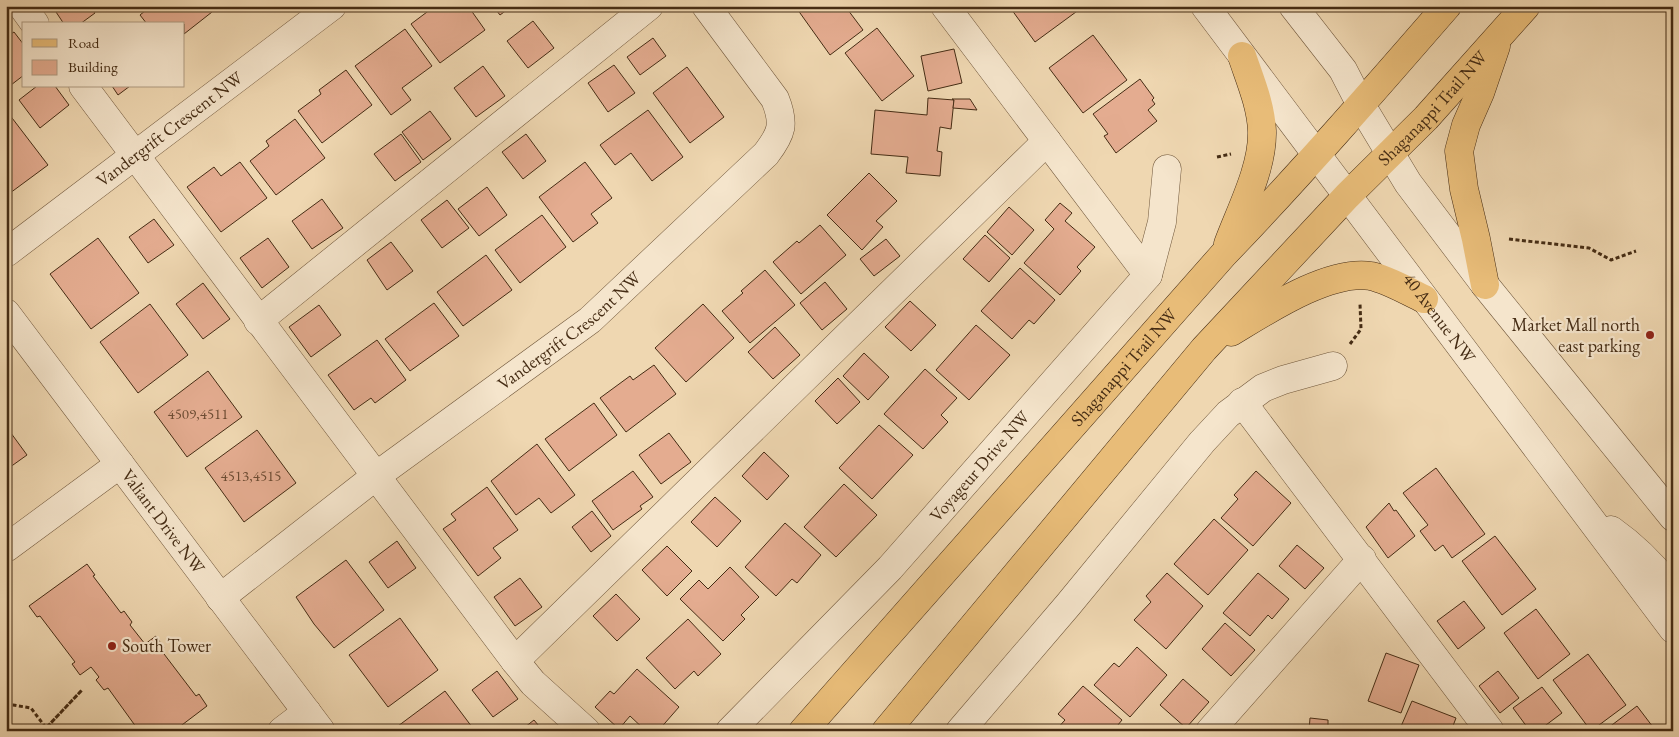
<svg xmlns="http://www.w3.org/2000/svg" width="1679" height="737" viewBox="0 0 1679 737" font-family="'EB Garamond',serif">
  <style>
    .building { fill: #e4ac90; stroke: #452c14 }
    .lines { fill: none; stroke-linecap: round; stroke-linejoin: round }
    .minor-casing { stroke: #70573b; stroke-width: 29 }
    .major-casing { stroke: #452c14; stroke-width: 29 }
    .path { stroke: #452c14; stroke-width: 3; stroke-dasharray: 4 2.5; stroke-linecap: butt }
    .minor { stroke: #f5e5cc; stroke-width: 28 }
    .major { stroke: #e8bc78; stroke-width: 28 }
    .poi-dot { fill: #8f2418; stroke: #f5e5cc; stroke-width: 2 }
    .labels { text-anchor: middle; stroke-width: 4.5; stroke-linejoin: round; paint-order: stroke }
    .number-label { font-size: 15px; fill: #6d4c33 }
    .street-label { font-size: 18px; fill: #452c14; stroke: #f5e5cc }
    .poi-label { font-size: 18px; fill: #452c14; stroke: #f5e5cc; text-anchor: end }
  </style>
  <rect width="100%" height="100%" fill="#efd7b1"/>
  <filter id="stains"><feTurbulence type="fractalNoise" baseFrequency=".004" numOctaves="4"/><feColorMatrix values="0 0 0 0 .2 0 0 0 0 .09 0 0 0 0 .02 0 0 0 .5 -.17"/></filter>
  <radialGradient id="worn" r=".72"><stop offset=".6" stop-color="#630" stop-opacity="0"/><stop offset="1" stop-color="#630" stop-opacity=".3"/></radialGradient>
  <g class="building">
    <path d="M52,6H91L95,13L80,24H64Z"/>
    <path d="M151,6H208L212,12L184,34V24H147L140,15Z"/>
    <path d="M435,6H468L485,30L440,63L411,24Z"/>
    <path d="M493,6H512L500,15Z"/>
    <path d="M795,6H845L863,30L830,55Z"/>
    <path d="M1009,6H1078L1080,9L1035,42Z"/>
    <path d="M533,21L554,48L528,68L507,41Z"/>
    <path d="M877,28L914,76L882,101L845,53Z"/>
    <path d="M405,29L432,66L402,88L411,100L391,115L355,66Z"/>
    <path d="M14,32L24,45V75L11,85L6,79V37Z"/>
    <path d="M1093,35L1127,80L1083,113L1049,68Z"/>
    <path d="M653,38L666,56L640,75L627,57Z"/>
    <path d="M954,49L962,83L928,91L921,56Z"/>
    <path d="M614,65L635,93L608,112L588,83Z"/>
    <path d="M483,66L505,96L476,117L454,88Z"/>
    <path d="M687,67L724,117L690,143L653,93Z"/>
    <path d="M346,70L372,105L322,143L298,111L321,94L319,90Z"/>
    <path d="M1140,79L1154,98L1152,100L1155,104L1148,110L1157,121L1116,153L1104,136L1108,134L1093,114Z"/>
    <path d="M37,86H55L69,105L40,128L19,100Z"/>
    <path d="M112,86H130L118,95Z"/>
    <path d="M928,98L954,100L951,129L940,127L937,151L942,152L940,176L906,173L908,157L871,154L875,110L927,115Z"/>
    <path d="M952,99H970L977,110L953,108L954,100Z"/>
    <path d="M648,110L683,157L652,181L631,153L615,165L600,145Z"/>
    <path d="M430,111L451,139L423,160L402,132Z"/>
    <path d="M9,114L48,165L6,196V116Z"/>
    <path d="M295,119L325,158L276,195L250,161L269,146L266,141Z"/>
    <path d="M401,134L421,162L395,181L374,154Z"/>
    <path d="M526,134L546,161L523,179L502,152Z"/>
    <path d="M240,162L267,198L221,232L187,187L214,167L221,176Z"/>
    <path d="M585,162L612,198L591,214L598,223L573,242L539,197Z"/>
    <path d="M869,173L897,201L876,221L883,227L862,250L827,215Z"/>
    <path d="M487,187L507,215L479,236L458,209Z"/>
    <path d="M322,199L343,228L312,249L292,221Z"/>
    <path d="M447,200L469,228L442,248L421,220Z"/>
    <path d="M1060,203L1072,213L1065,221L1095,247L1077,267L1081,271L1060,295L1024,263L1054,229L1045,220Z"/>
    <path d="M1009,207L1034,230L1012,255L987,232Z"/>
    <path d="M542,215L566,247L520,283L495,250Z"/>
    <path d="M154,219L174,245L148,263L129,237Z"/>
    <path d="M820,225L846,255L801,294L773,262L797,241L799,243Z"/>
    <path d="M985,235L1010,258L989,282L963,259Z"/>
    <path d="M98,238L139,293L91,329L50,274Z"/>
    <path d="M268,238L289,267L262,288L240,258Z"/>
    <path d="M886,239L900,256L874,276L860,259Z"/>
    <path d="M391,242L413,271L387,290L367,260Z"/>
    <path d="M486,255L512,290L463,326L437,292Z"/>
    <path d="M1020,268L1055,300L1034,324L1029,320L1012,339L981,311Z"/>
    <path d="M765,270L795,305L750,343L722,311L743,293L741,291Z"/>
    <path d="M825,282L847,309L822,330L800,303Z"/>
    <path d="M203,283L230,319L203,339L176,304Z"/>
    <path d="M910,301L936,325L911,351L885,327Z"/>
    <path d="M434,303L459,336L410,371L385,339Z"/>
    <path d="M150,304L188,355L138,393L100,342Z"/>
    <path d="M703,304L734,338L686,382L655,348Z"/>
    <path d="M319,305L341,335L311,357L289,327Z"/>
    <path d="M976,325L1010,355L969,400L936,370Z"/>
    <path d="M775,327L800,355L773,379L748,352Z"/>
    <path d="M377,340L406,380L375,403L371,398L354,410L328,375Z"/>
    <path d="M864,353L889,377L868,400L843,376Z"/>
    <path d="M654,365L676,394L626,432L600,398L630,376L633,380Z"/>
    <path d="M925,369L957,398L941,415L948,422L923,449L884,414Z"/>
    <path d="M208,371L242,417L187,457L154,412Z"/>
    <path d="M838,378L860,402L837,424L815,401Z"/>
    <path d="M594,403L617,435L569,471L545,439Z"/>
    <path d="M879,425L913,455L872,499L839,468Z"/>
    <path d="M8,429L27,455L6,470V430Z"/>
    <path d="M257,430L296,483L244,522L205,468Z"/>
    <path d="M669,433L691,462L661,484L639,455Z"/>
    <path d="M537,444L575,495L551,513L539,498L516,515L491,481Z"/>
    <path d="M764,452L789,476L767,500L742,476Z"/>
    <path d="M1436,468L1485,534L1452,558L1443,545L1435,551L1420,531L1428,525L1403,493Z"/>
    <path d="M633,471L653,497L640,506L642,509L613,530L592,501Z"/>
    <path d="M1256,471L1291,503L1253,546L1221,518L1238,499L1234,495Z"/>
    <path d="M844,484L877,515L836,557L804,527Z"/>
    <path d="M487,487L518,530L493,548L501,558L478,576L443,529L456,520L451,514Z"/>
    <path d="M715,497L741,521L717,547L691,522Z"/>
    <path d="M1389,503L1394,511L1396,510L1415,536L1388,558L1366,527Z"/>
    <path d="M592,511L611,536L591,552L572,527Z"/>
    <path d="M1214,519L1248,550L1208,595L1174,564Z"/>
    <path d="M785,523L821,555L797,583L792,579L776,596L745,567Z"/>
    <path d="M1495,536L1536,589L1502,615L1462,561Z"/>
    <path d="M397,541L416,568L388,588L369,562Z"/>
    <path d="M1297,545L1324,568L1305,589L1279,566Z"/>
    <path d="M667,546L692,571L667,596L642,570Z"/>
    <path d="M346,560L384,610L334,648L314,624L296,597Z"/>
    <path d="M87,564L95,575L93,576L121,613L124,611L132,622L130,625L145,644L156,636L164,648L161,650L196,696L199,694L207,706L174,731H139L108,688L104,690L96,680L99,677L91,667L80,675L72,664L75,662L40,616L37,617L29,606Z"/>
    <path d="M730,567L759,597L741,615L745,619L723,641L680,599L699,580L708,589Z"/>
    <path d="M1167,573L1203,606L1166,649L1134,620L1151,602L1146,596Z"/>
    <path d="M1258,573L1289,599L1272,619L1268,615L1250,636L1223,613Z"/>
    <path d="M520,578L542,607L515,626L494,597Z"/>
    <path d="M616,594L640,619L617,641L593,616Z"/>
    <path d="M1464,601L1485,628L1458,649L1437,621Z"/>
    <path d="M1536,609L1570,654L1538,679L1504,633Z"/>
    <path d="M400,618L438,670L388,707L349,655Z"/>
    <path d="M688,619L721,654L698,676L694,671L675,689L646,658Z"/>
    <path d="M1225,623L1255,650L1231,676L1202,649Z"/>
    <path d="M1137,647L1167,675L1130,717L1094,685L1114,663L1119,667Z"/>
    <path d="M1386,653L1419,665L1401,713L1368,701Z"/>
    <path d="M1588,654L1626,705L1591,731L1553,680Z"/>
    <path d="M637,669L679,707L658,731H646L630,716L619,729L595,707L610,691L614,694Z"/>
    <path d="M497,671L518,699L493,717L472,690Z"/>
    <path d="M1498,671L1519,698L1500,713L1479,686Z"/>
    <path d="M1183,679L1209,702L1186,728L1160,705Z"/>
    <path d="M1083,686L1122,720L1113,731H1055L1065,720L1058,714Z"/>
    <path d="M1542,687L1562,713L1538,731H1530L1513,708Z"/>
    <path d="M445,691L475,731H395L394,729Z"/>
    <path d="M1412,701L1456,718L1451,731H1399Z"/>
    <path d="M1637,706L1656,731H1604Z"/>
    <path d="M1310,718L1328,720V731H1309Z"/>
    <path d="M534,720L543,731H520Z"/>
  </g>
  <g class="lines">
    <g class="minor-casing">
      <g id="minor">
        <path d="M22,6L35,24"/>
        <path d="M945,6L1148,275"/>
        <path id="s1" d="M1205,6L1673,629"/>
        <path d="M1293,6L1343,70L1361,105L1408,183L1485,285L1673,517"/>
        <path d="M83,86L515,661L533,683L586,731"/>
        <path id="s2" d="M6,253L332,6"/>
        <path id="s3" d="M6,313L321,731"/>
        <path d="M258,321L649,6"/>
        <path d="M1242,402L1490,731"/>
        <path d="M1611,530C1635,547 1655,567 1673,591"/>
        <path d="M6,548L120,464"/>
        <path id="s4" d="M220,598L376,476L590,320L766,154C782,133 785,124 775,99L706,6"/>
        <path d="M515,661L1047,141"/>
        <path d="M282,731L307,712"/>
        <path id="s5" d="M730,731L890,568L1148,275L1162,222L1167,169"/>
        <path d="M960,731L1068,605L1202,442L1228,414L1263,388L1283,380L1333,366"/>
        <path d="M1210,731L1362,559"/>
      </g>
    </g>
    <g class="major-casing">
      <g id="major">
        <path d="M1228,244C1241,209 1263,168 1262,131C1261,105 1250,80 1242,56"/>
        <path d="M1485,285L1476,239L1464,189L1459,151L1466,125L1480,93L1496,46"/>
        <path d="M1231,332C1266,311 1329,269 1371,276C1389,280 1407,291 1424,299"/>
        <path id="s6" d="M803,731L1224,254C1301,174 1374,90 1447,6"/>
        <path id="s7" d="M886,731L1204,349L1347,196L1426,118L1526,6"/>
      </g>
    </g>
    <g class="path">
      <path d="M1217,157L1231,154"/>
      <path d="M1509,239L1589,248L1611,260L1636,251"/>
      <path d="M1350,344L1361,329L1360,304"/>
      <path d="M6,705H13L31,708L46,728"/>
      <path d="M43,731L46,728L82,690L46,728"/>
    </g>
    <use href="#minor" class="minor"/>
    <use href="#major" class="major"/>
  </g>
  <g class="poi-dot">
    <circle cx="1650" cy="335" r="5"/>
    <circle cx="112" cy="646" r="5"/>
  </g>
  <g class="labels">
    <g class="number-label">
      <text x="198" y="419">4509,4511</text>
      <text x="251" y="481">4513,4515</text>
    </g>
    <g class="street-label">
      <text dy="6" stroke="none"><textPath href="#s7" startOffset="829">Shaganappi Trail NW</textPath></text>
      <text dy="6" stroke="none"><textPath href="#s2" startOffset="205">Vandergrift Crescent NW</textPath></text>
      <text dy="6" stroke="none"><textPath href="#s1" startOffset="390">40 Avenue NW</textPath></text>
      <text dy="6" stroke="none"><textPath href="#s4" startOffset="440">Vandergrift Crescent NW</textPath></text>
      <text dy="6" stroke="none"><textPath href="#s6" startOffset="485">Shaganappi Trail NW</textPath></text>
      <text dy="6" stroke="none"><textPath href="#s5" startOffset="364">Voyageur Drive NW</textPath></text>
      <text dy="6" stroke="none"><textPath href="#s3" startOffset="261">Valiant Drive NW</textPath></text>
    </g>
    <g class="poi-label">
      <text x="1640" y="331">Market Mall north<tspan x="1640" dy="21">east parking</tspan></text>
      <text x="122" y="652" text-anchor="start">South Tower</text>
    </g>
  </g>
  <rect width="1679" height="737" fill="none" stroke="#efd7b1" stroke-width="25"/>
  <rect x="8" y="8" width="1664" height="722" fill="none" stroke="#452c14" stroke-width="2.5"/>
  <rect x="12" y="12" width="1654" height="712" fill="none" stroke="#452c14"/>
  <rect x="22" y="22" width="162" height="65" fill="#f5e5cc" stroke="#af9b82"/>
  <rect x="32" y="39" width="25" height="8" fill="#e8bc78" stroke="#af9b82"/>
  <text x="68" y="48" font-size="15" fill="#452c14">Road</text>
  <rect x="32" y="60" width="25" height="15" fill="#e4ac90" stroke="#af9b82"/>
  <text x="68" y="72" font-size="15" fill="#452c14">Building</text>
  <rect width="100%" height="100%" filter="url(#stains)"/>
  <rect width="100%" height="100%" fill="url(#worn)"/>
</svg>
